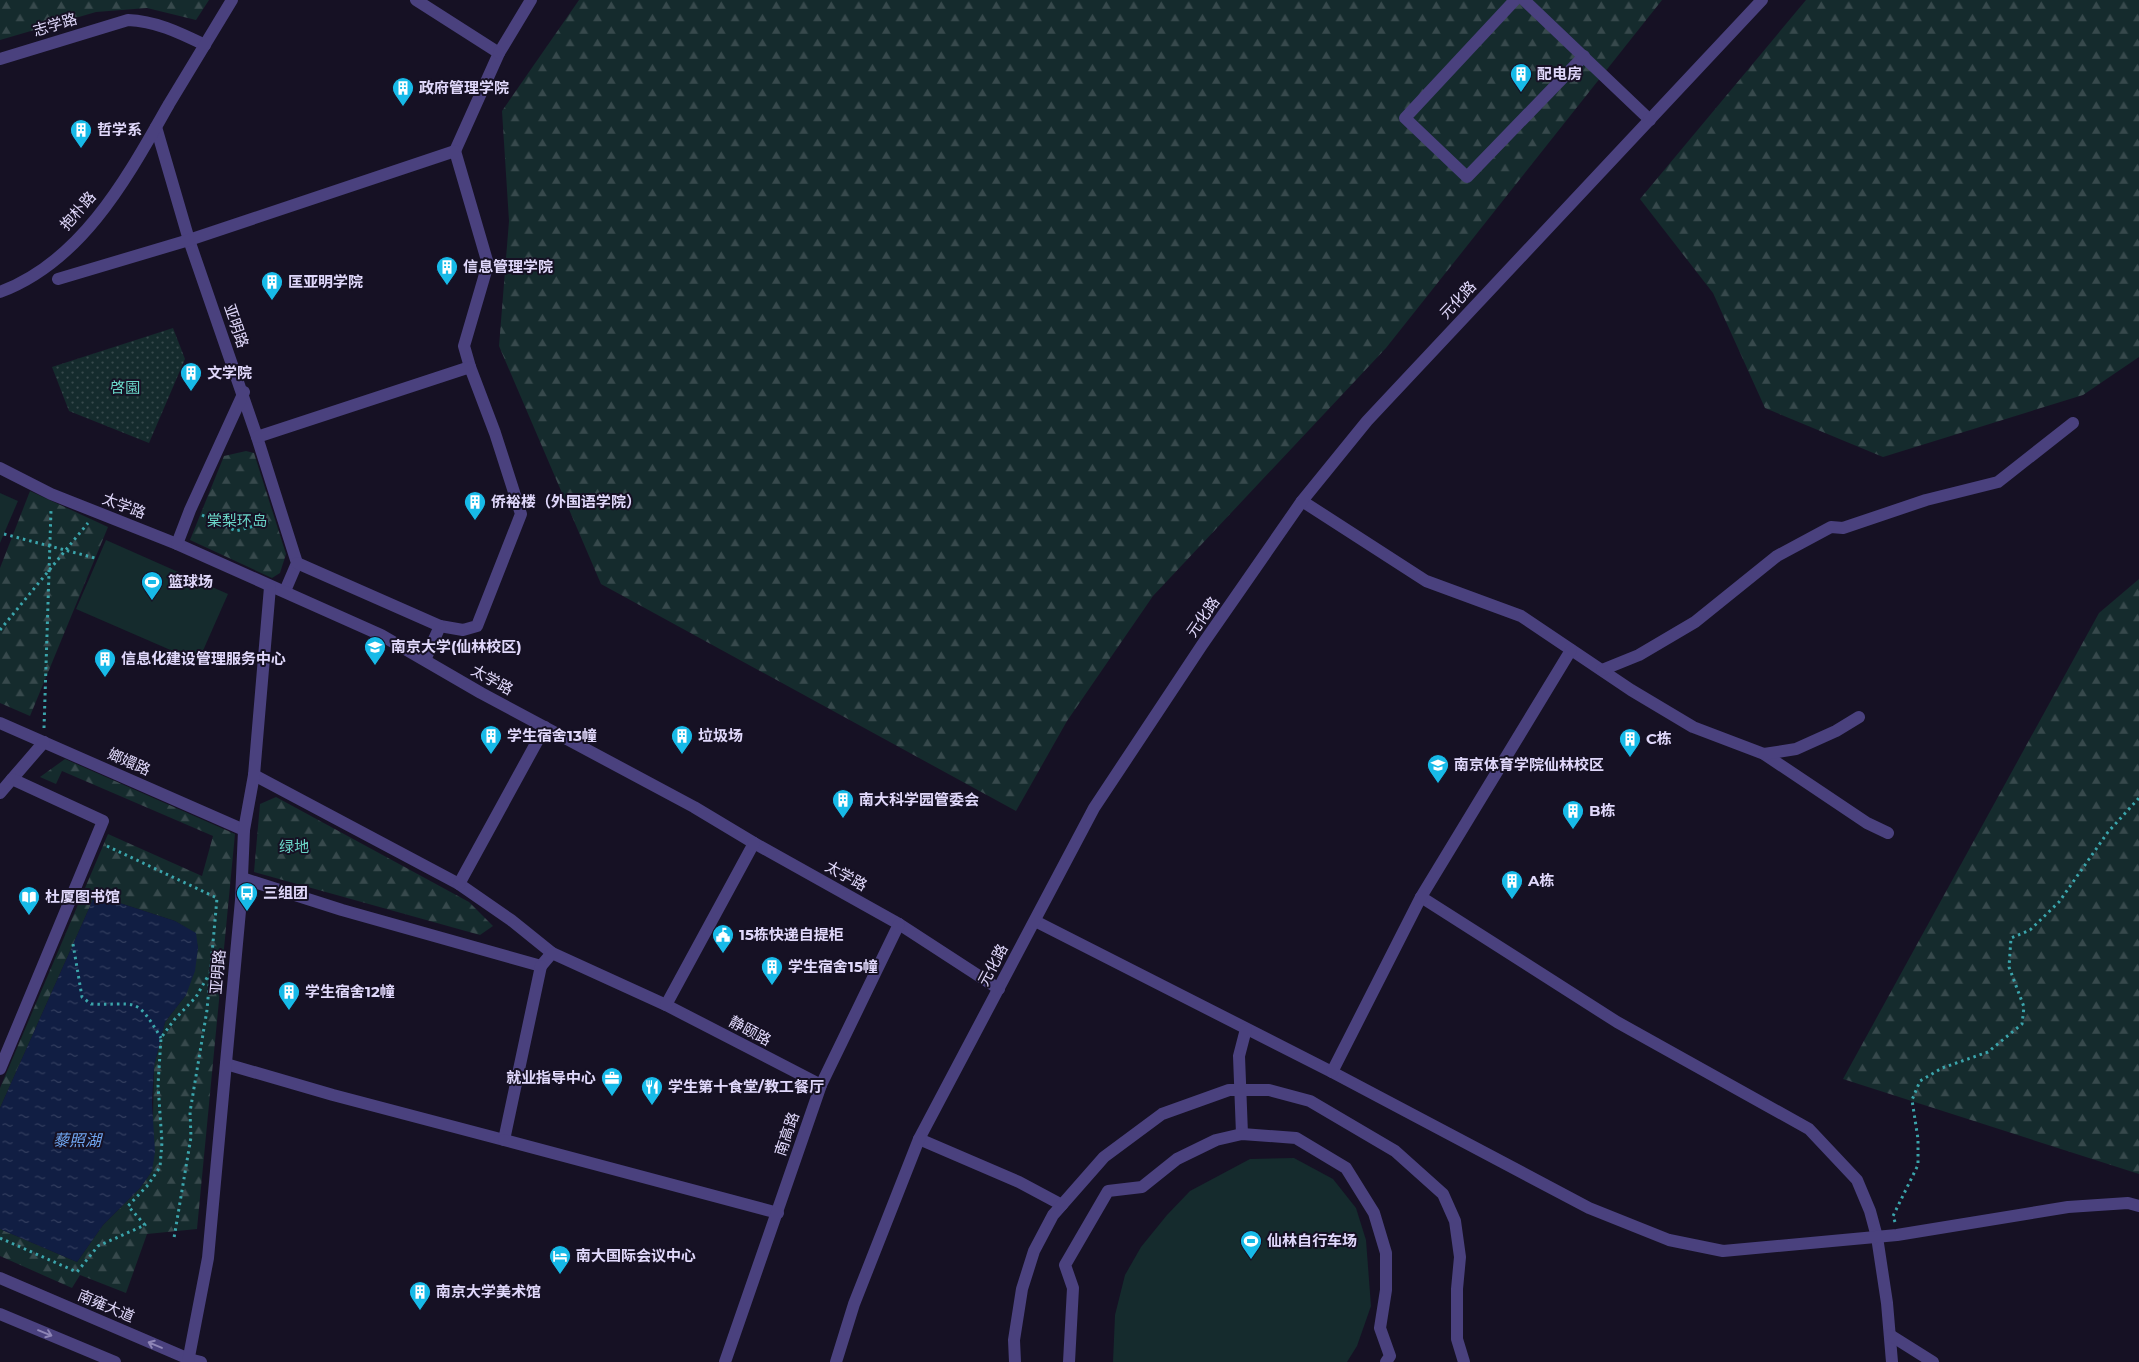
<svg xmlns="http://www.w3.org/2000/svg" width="2139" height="1362" viewBox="0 0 2139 1362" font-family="Montserrat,'Noto Sans SC',sans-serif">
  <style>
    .green { fill: #152b2d }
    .forest { fill: url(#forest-firs) }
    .garden { fill: url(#garden-dots) }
    .water { fill: url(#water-ripples) }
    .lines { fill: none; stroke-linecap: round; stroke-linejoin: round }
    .path { stroke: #3ba5ac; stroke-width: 3; stroke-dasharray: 2.5 4; stroke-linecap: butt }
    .minor { stroke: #4a417e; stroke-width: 12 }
    .oneway { stroke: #8e85b6 }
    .labels { text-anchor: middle; stroke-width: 4; stroke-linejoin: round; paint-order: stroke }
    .street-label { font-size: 15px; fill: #e0d8fb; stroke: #161124 }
    .poi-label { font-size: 15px; font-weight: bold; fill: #e0d8fb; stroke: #161124; text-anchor: start }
    .park-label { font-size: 15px; fill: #6ad5c7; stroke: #161124 }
    .water-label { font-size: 16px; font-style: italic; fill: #70a6f1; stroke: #161124 }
  </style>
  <defs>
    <pattern id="forest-firs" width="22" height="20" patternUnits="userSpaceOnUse" patternTransform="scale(1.25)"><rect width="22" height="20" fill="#152b2d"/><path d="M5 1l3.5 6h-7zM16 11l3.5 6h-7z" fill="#37494c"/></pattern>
    <pattern id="garden-dots" width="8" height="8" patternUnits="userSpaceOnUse" patternTransform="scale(1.25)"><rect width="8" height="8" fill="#152b2d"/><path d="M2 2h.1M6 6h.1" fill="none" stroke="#37494c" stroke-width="1.8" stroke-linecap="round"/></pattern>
    <pattern id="water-ripples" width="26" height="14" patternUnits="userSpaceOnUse" patternTransform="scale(1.25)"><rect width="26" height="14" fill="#111e43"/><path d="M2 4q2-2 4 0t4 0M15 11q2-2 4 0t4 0" fill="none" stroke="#333e5f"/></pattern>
  </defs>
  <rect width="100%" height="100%" fill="#161124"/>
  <g class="green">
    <path d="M0,493L18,501L0,543Z"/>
    <path d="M106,540L228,594L198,662L76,609Z"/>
    <path d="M1294,1158L1333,1179L1356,1208L1366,1240L1371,1306L1357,1346L1347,1362H1113L1115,1315L1125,1275L1141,1247L1167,1215L1190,1191L1250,1159Z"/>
  </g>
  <g class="forest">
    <path d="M0,0H209L196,20L147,8L96,12L0,40Z"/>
    <path d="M579,0H1662L1386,348L1153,596L1067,721L1016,811L601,584L499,346L509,221L502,111Z"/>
    <path d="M1806,0H2139V357L2083,395L1883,457L1765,408L1713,293L1640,199Z"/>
    <path d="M246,451L254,453L286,554L280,573L272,578L190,540L224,456Z"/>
    <path d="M30,491L108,527L30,716L0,703V568Z"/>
    <path d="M2139,579V1174L1843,1079L2099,613Z"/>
    <path d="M65,759L235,834L197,1229L147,1234L126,1293L80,1275L72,1288L0,1256V1229L77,1262L103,1225L140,1188L152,1171L154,1066L165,1022L186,995L198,948L195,933L175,921L95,895L0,1108V1088L108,834L202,876L213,836L62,771L56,784L40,777Z"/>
    <path d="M276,797L469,902L493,926L480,935L254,872L260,804Z"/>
  </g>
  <path class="garden" d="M173,328L185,359L149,443L69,411L52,367Z"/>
  <path class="water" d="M95,895L175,921L196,933L198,948L195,971L186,995L165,1022L154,1066L152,1102L155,1152L152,1171L140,1188L103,1225L77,1262L0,1229V1108Z"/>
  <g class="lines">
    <g class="path">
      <path d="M202,515L236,531L269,522"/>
      <path d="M4,534L95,558"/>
      <path d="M0,630L88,523"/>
      <path d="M44,728L51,510"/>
      <path d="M107,846L217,898L207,1010L190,1112L191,1137L174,1238"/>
      <path d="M73,944L82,997L91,1004C137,1006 135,994 161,1038"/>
      <path d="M1895,1222L1893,1216L1918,1165V1139L1912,1100L1920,1081L1942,1068L1988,1052L2022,1024L2024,1007L2009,967L2011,938L2030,930L2059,902L2108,832L2139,798"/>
      <path d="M0,1238L77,1272L98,1246L145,1225L128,1206L148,1185L160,1167L162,1142L158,1085L161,1038L174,1020L196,997L208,976"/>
    </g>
    <g class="minor">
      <path d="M416,0L499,53L455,151"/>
      <path d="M1515,0L1405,118L1467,177L1584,56"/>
      <path d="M1524,0L1650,120"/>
      <path d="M499,53L531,0"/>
      <path d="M0,59L128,20C156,21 180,33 205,45"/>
      <path d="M156,127L189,240L257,437L297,563L285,591"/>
      <path d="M58,279L189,240L455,151L488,264L464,346L470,367"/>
      <path d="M0,292C83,261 128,176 169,104C190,69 211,35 232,0"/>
      <path d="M257,437L470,367L495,433L521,514L477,626L463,630L440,626"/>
      <path d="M0,468L51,494L177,544L381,635L481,693L694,807L754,843L899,924L999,989"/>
      <path d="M1302,501L1426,581L1521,616L1631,690L1693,727L1764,754L1867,823L1888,833"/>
      <path d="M177,544L190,510L244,392"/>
      <path d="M297,563L440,626L425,660"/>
      <path d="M1602,670L1639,655L1695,622L1777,556L1831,527L1843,528L1926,500L1998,482L2073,423"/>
      <path d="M0,723L244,830"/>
      <path d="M1764,754L1796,749L1836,731L1859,717"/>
      <path d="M254,775L459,884L511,920L552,953"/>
      <path d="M12,779L44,742"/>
      <path d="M0,793L12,779L103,821L0,1069"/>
      <path d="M242,878L342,910L541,966L552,953L666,1005L821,1085"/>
      <path d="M459,884L545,727"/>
      <path d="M1421,897L1617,1022L1809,1129L1857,1180L1870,1211L1877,1237L1887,1303L1892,1362"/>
      <path d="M1035,921L1332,1072L1589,1208L1669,1240L1723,1251L1897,1235L2068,1207L2128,1203L2139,1206"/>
      <path d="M666,1005L754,843"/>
      <path d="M226,1064L333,1095L504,1140L541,966"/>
      <path d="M1332,1072L1421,897L1571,650"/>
      <path d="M1242,1134L1239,1056L1246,1029"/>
      <path d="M919,1139L1019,1182L1062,1205"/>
      <path d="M504,1140L778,1213"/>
      <path d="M0,1278L189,1359L201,1362"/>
      <path d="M0,1314L115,1362"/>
      <path d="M1890,1335L1933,1362"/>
      <path d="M188,1362L208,1258L241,900L244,830L254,775L270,587"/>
      <path d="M725,1362L821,1085L899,924"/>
      <path d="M836,1362L854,1304L919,1139L1094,808L1202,645L1302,501L1367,421L1762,0"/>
      <path d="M1015,1362L1014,1340L1022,1289L1034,1251L1053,1215L1104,1157L1162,1114L1229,1090H1269L1310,1101L1395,1151L1443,1194L1455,1221L1460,1257L1457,1289V1339L1464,1362"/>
      <path d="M1069,1362L1073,1288L1065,1265L1108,1191L1142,1187L1177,1159L1216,1140L1242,1134L1296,1138L1346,1168L1374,1213L1386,1253V1290L1380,1328L1390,1356L1386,1362"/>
    </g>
  </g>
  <defs><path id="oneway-shaft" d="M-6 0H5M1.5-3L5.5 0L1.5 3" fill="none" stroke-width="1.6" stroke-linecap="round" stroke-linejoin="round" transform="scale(1.25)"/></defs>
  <g class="oneway">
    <use href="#oneway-shaft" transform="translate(45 1333) rotate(22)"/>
    <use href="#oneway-shaft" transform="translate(155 1345) rotate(-157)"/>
  </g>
  <defs>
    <g id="building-pin" transform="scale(1.125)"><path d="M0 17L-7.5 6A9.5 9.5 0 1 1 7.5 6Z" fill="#17bae8" stroke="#161124"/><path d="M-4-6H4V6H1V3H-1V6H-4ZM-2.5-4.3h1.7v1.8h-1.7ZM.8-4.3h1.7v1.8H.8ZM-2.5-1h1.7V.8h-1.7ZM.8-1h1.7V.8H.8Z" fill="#fff"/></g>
    <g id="stadium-pin" transform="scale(1.125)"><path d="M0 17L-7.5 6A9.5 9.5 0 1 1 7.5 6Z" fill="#17bae8" stroke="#161124"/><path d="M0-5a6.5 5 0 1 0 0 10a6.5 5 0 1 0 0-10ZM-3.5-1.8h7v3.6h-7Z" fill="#fff"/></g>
    <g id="university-pin" transform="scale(1.125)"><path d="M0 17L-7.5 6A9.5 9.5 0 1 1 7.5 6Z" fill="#17bae8" stroke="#161124"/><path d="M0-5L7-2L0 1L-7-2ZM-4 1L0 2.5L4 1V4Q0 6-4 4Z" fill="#fff"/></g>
    <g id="bus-pin" transform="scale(1.125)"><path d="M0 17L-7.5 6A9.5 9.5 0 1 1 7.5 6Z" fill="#17bae8" stroke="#161124"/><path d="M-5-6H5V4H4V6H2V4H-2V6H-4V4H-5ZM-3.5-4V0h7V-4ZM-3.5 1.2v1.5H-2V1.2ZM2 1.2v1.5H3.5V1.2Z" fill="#fff"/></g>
    <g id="library-pin" transform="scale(1.125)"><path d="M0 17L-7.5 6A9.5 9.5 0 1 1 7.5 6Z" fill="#17bae8" stroke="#161124"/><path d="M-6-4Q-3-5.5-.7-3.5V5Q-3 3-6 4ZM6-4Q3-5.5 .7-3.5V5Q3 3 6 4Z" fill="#fff"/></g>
    <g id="civic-pin" transform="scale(1.125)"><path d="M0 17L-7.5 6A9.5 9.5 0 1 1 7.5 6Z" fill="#17bae8" stroke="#161124"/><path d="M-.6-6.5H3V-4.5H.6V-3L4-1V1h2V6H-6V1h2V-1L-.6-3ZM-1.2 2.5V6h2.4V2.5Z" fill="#fff"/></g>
    <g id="office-pin" transform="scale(1.125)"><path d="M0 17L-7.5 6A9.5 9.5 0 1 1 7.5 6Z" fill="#17bae8" stroke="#161124"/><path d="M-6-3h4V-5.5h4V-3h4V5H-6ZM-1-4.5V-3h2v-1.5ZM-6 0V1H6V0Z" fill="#fff"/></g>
    <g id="restaurant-pin" transform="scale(1.125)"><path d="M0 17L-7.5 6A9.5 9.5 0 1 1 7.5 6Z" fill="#17bae8" stroke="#161124"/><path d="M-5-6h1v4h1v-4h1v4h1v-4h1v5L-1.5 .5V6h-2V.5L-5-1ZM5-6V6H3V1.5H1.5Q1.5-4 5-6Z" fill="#fff"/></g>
    <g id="hotel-pin" transform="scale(1.125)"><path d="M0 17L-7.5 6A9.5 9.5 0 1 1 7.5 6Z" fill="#17bae8" stroke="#161124"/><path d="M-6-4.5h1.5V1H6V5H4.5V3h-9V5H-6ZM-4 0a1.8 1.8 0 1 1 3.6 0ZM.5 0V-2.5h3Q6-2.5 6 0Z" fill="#fff"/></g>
  </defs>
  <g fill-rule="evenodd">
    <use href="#building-pin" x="1521" y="74"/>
    <use href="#building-pin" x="403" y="88"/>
    <use href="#building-pin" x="81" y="130"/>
    <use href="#building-pin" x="447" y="267"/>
    <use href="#building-pin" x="272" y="282"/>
    <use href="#building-pin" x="191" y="373"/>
    <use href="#building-pin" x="475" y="502"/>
    <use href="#stadium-pin" x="152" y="582"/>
    <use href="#university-pin" x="375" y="647"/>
    <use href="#building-pin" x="105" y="659"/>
    <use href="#building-pin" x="491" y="736"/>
    <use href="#building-pin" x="682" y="736"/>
    <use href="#building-pin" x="1630" y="739"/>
    <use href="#university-pin" x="1438" y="765"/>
    <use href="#building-pin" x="843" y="800"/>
    <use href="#building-pin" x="1573" y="811"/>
    <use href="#building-pin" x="1512" y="881"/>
    <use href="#bus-pin" x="247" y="893"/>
    <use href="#library-pin" x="29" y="897"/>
    <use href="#civic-pin" x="723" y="935"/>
    <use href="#building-pin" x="772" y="967"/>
    <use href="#building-pin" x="289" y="992"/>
    <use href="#office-pin" x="612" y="1078"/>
    <use href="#restaurant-pin" x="652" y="1087"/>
    <use href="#stadium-pin" x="1251" y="1241"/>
    <use href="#hotel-pin" x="560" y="1256"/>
    <use href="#building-pin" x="420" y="1292"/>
  </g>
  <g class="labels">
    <g class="street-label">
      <text transform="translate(55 25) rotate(-17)" y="5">志学路</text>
      <text transform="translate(78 211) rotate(-49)" y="5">抱朴路</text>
      <text transform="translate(1458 300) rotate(-47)" y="5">元化路</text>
      <text transform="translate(236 326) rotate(71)" y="5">亚明路</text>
      <text transform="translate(124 506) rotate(21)" y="5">太学路</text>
      <text transform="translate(1203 617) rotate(-55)" y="5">元化路</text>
      <text transform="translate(492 680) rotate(29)" y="5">太学路</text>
      <text transform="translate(129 762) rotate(24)" y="5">嫏嬛路</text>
      <text transform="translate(846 876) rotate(29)" y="5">太学路</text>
      <text transform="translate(993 965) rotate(-62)" y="5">元化路</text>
      <text transform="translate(218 972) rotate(-85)" y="5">亚明路</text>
      <text transform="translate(750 1031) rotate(28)" y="5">静颐路</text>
      <text transform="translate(787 1134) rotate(-71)" y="5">南高路</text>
      <text transform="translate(106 1306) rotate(23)" y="5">南雍大道</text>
    </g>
    <g class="poi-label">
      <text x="1537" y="79">配电房</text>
      <text x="419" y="93">政府管理学院</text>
      <text x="97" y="135">哲学系</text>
      <text x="463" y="272">信息管理学院</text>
      <text x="288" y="287">匡亚明学院</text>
      <text x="207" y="378">文学院</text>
      <text x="491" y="507">侨裕楼（外国语学院）</text>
      <text x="168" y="587">篮球场</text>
      <text x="391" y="652">南京大学(仙林校区)</text>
      <text x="121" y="664">信息化建设管理服务中心</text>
      <text x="507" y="741">学生宿舍13幢</text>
      <text x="698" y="741">垃圾场</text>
      <text x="1646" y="744">C栋</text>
      <text x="1454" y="770">南京体育学院仙林校区</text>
      <text x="859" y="805">南大科学园管委会</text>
      <text x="1589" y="816">B栋</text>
      <text x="1528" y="886">A栋</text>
      <text x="263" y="898">三组团</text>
      <text x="45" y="902">杜厦图书馆</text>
      <text x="739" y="940">15栋快递自提柜</text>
      <text x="788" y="972">学生宿舍15幢</text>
      <text x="305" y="997">学生宿舍12幢</text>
      <text x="596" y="1083" text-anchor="end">就业指导中心</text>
      <text x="668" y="1092">学生第十食堂/教工餐厅</text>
      <text x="1267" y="1246">仙林自行车场</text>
      <text x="576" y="1261">南大国际会议中心</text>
      <text x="436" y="1297">南京大学美术馆</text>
    </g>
    <g class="park-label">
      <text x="125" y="393">啓園</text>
      <text x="237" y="526">棠梨环岛</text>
      <text x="294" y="852">绿地</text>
    </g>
    <g class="water-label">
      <text x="77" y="1146">藜照湖</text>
    </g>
  </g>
</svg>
